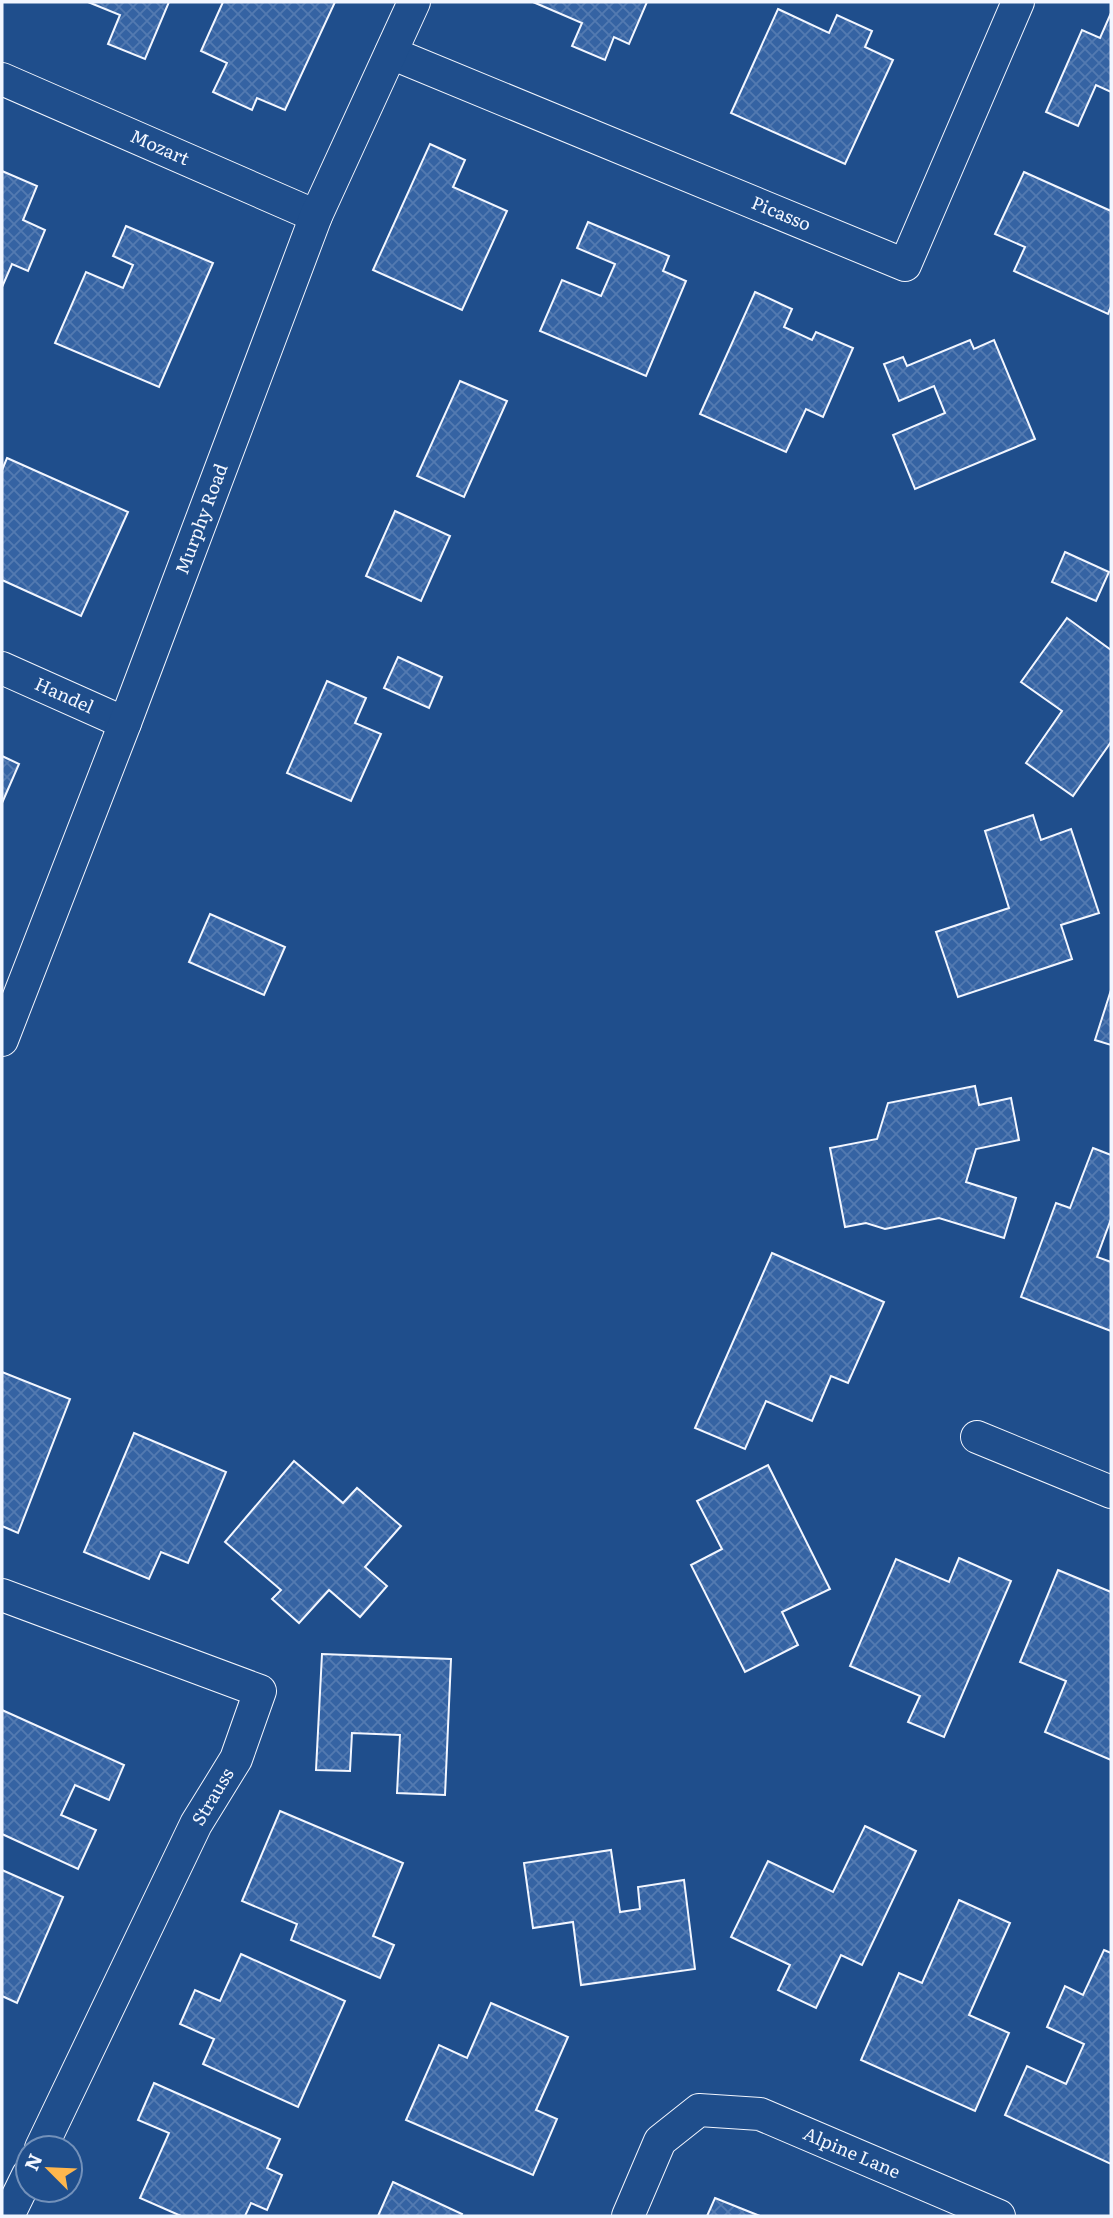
<svg xmlns="http://www.w3.org/2000/svg" width="1113" height="2218" viewBox="0 0 1113 2218" font-family="Literata,serif">
  <style>
    .building { fill: url(#building-cross-hatch); stroke: #f2f6ff; stroke-width: 2 }
    .lines { fill: none; stroke-linecap: round; stroke-linejoin: round }
    .street-casing { stroke: #f2f6ff; stroke-width: 34 }
    .street { stroke: #1f4e8c; stroke-width: 32 }
    .labels { text-anchor: middle; stroke-width: 5; stroke-linejoin: round; paint-order: stroke }
    .street-label { font-size: 18px; fill: #f2f6ff; stroke: #1f4e8c }
  </style>
  <defs>
    <pattern id="building-cross-hatch" width="8" height="8" patternUnits="userSpaceOnUse" patternTransform="scale(1.75)"><rect width="8" height="8" fill="#3563a3"/><path d="M0 0l8 8M0 8l8-8" fill="none" stroke="#537ab1"/></pattern>
  </defs>
  <rect width="100%" height="100%" fill="#1f4e8c"/>
  <g class="building">
    <path d="M88,2H169L145,59L108,44L120,15Z"/>
    <path d="M223,2H335L285,110L257,98L252,110L213,92L227,63L201,51Z"/>
    <path d="M533,2H647L629,44L614,37L605,60L572,46L582,23Z"/>
    <path d="M778,9L829,33L837,15L872,31L865,47L893,60L845,164L731,113Z"/>
    <path d="M1111,13V92L1096,85L1078,126L1046,112L1082,30L1100,38Z"/>
    <path d="M430,144L465,160L453,187L507,211L462,310L373,270Z"/>
    <path d="M2,171L37,186L23,220L45,230L28,271L12,264L2,287Z"/>
    <path d="M1024,172L1111,211V306L1108,314L1014,271L1025,247L995,234Z"/>
    <path d="M588,222L669,256L663,271L686,281L646,376L540,331L562,280L601,296L615,264L577,248Z"/>
    <path d="M126,226L213,263L159,387L55,343L86,272L123,288L133,265L113,256Z"/>
    <path d="M755,292L792,309L784,327L812,340L816,332L853,348L823,417L806,409L786,452L700,414Z"/>
    <path d="M970,340L974,349L994,340L1035,439L915,489L893,435L945,413L934,386L899,401L884,364L903,357L907,366Z"/>
    <path d="M460,381L507,401L464,497L417,476Z"/>
    <path d="M7,458L128,512L81,616L2,580V470Z"/>
    <path d="M395,511L450,536L421,601L366,576Z"/>
    <path d="M1065,552L1109,572L1096,601L1052,582Z"/>
    <path d="M1067,618L1111,650V742L1073,796L1026,763L1062,711L1021,682Z"/>
    <path d="M398,657L442,677L429,708L384,688Z"/>
    <path d="M327,681L366,698L355,723L381,734L351,801L287,773Z"/>
    <path d="M2,756L19,764L2,803Z"/>
    <path d="M1033,815L1041,840L1071,829L1099,913L1061,925L1072,959L958,997L936,932L1009,908L985,831Z"/>
    <path d="M210,914L285,947L264,995L189,962Z"/>
    <path d="M1111,990V1045L1095,1040Z"/>
    <path d="M975,1086L979,1105L1011,1098L1019,1140L976,1149L966,1182L1016,1198L1004,1238L939,1218L885,1229L866,1223L845,1227L830,1148L877,1139L888,1103Z"/>
    <path d="M1093,1148L1111,1155V1219L1097,1257L1111,1262V1331L1021,1297L1056,1203L1070,1208Z"/>
    <path d="M772,1253L884,1302L848,1383L831,1376L812,1421L766,1401L745,1449L695,1428Z"/>
    <path d="M2,1372L70,1399L18,1533L2,1526Z"/>
    <path d="M134,1433L226,1472L188,1563L161,1552L149,1579L84,1552Z"/>
    <path d="M294,1461L343,1503L357,1488L401,1526L365,1567L387,1586L360,1617L329,1590L299,1623L272,1599L281,1590L225,1542Z"/>
    <path d="M768,1465L830,1589L782,1612L798,1645L745,1672L691,1565L722,1549L697,1501Z"/>
    <path d="M959,1558L1011,1581L944,1737L908,1722L920,1696L850,1666L896,1559L949,1582Z"/>
    <path d="M1058,1570L1111,1592V1760L1045,1732L1066,1681L1020,1662Z"/>
    <path d="M322,1654L451,1659L445,1795L397,1793L400,1735L352,1733L350,1771L316,1770Z"/>
    <path d="M2,1710L124,1765L109,1800L75,1785L61,1815L96,1830L78,1869L2,1834Z"/>
    <path d="M280,1811L403,1863L373,1936L394,1945L380,1978L291,1940L297,1924L242,1901Z"/>
    <path d="M865,1826L916,1851L862,1965L841,1955L816,2008L778,1990L790,1965L731,1937L768,1861L833,1892Z"/>
    <path d="M611,1850L620,1912L640,1909L638,1887L684,1880L695,1969L581,1985L573,1922L533,1928L524,1863Z"/>
    <path d="M2,1870L63,1897L17,2003L2,1996Z"/>
    <path d="M959,1900L1010,1923L969,2015L1009,2033L975,2111L861,2060L899,1973L922,1983Z"/>
    <path d="M1104,1950L1111,1953V2164L1005,2115L1027,2066L1066,2084L1084,2044L1047,2027L1065,1986L1083,1995Z"/>
    <path d="M241,1954L345,2001L298,2107L203,2064L214,2039L180,2024L195,1990L220,2001Z"/>
    <path d="M491,2003L568,2037L536,2110L557,2119L533,2175L406,2120L439,2045L467,2058Z"/>
    <path d="M154,2083L280,2139L267,2168L282,2175L267,2210L251,2203L245,2216H181L140,2198L169,2133L138,2120Z"/>
    <path d="M393,2182L462,2214L461,2216H378Z"/>
    <path d="M715,2198L760,2216H707Z"/>
  </g>
  <g class="lines">
    <g class="street-casing">
      <g id="street">
        <path id="s1" d="M391,53L905,265L1018,2"/>
        <path id="s2" d="M2,79L316,216"/>
        <path id="s3" d="M2,668L125,723"/>
        <path id="s4" d="M2,1040L125,723L316,216L414,2"/>
        <path d="M977,1437L1111,1492"/>
        <path d="M2,1595L260,1691L236,1759L196,1824L41,2148"/>
        <path d="M8,2216L28,2175"/>
        <path id="s5" d="M628,2216L660,2141L699,2110L760,2114L999,2216"/>
      </g>
    </g>
    <use href="#street" class="street"/>
  </g>
  <g class="labels">
    <g class="street-label">
      <text dy="6" stroke="none"><textPath href="#s2" startOffset="172">Mozart</textPath></text>
      <text dy="6" stroke="none"><textPath href="#s1" startOffset="422">Picasso</textPath></text>
      <text dy="6" stroke="none"><textPath href="#s4" startOffset="558">Murphy Road</textPath></text>
      <text dy="6" stroke="none"><textPath href="#s3" startOffset="68">Handel</textPath></text>
      <text transform="translate(213 1797) rotate(-59)" y="6">Strauss</text>
      <text dy="6" stroke="none"><textPath href="#s5" startOffset="292">Alpine Lane</textPath></text>
    </g>
  </g>
  <rect width="1113" height="2218" fill="none" stroke="#f2f6ff" stroke-width="7"/>
  <g transform="translate(49 2169) rotate(294)"><circle r="33" fill="#1f4e8c" stroke="#7391ba" stroke-width="2"/>
  <path d="M0-5L12 26L0 18L-12 26Z" fill="#ffb74d"/>
  <text y="-10" font-size="19" font-weight="bold" text-anchor="middle" fill="#f2f6ff">N</text>
  </g>
</svg>
